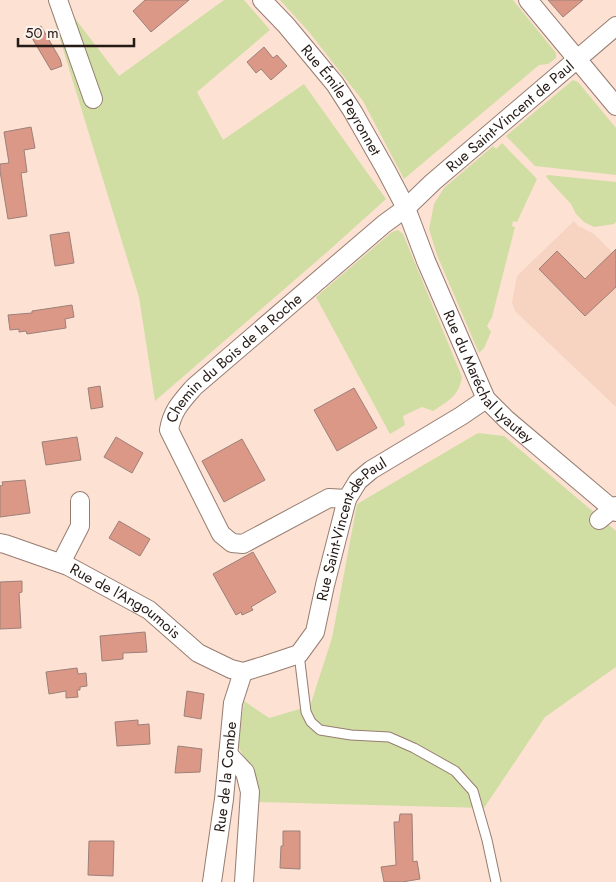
<svg xmlns="http://www.w3.org/2000/svg" width="616" height="882" viewBox="0 0 616 882" font-family="Jost,sans-serif">
  <style>
    .built { fill: #f7d4c2 }
    .green { fill: #d0dea3 }
    .building { fill: #dc9887; stroke: #9c8079 }
    .lines { fill: none; stroke-linecap: round; stroke-linejoin: round }
    .lane-casing { stroke: #967d71; stroke-width: 11 }
    .street-casing { stroke: #967d71; stroke-width: 20 }
    .lane { stroke: #fff; stroke-width: 9 }
    .street { stroke: #fff; stroke-width: 18 }
    .labels { text-anchor: middle; stroke-width: 4; stroke-linejoin: round; paint-order: stroke }
    .street-label { font-size: 15px; fill: #251b16; stroke: #fdf2ec }
  </style>
  <rect width="100%" height="100%" fill="#fde1d3"/>
  <path class="built" d="M574,221L578,226L594,234L616,256V407L515,311L512,302L517,276Z"/>
  <g class="green">
    <path d="M48,0H61L119,76L224,0H244L270,30L197,92L223,140L304,84L386,199L326,253L155,401L139,297Z"/>
    <path d="M280,0H513L556,53V58L548,64L539,65L404,179L363,101L309,32Z"/>
    <path d="M573,80L578,82L616,128V175L535,166L506,136Z"/>
    <path d="M502,143L537,179L517,222L513,221L512,226L515,227L492,317L487,326L491,332L484,348L479,353L437,255L429,229L434,204L444,188L493,146L496,149Z"/>
    <path d="M548,175L616,182V222L614,224L594,227L584,222L576,214L571,204L547,178L546,176Z"/>
    <path d="M398,230L403,234L462,377C459,396 448,401 433,411L422,407L403,416L405,425L390,434L316,297L392,232Z"/>
    <path d="M478,433L504,436L616,531V667L545,717L484,808L258,802L251,771L238,746L244,701L269,718L310,706L332,638L357,504Z"/>
  </g>
  <g class="building">
    <path d="M145,0H189L151,32L133,11Z"/>
    <path d="M548,0H583L563,17Z"/>
    <path d="M41,26L60,59L62,66L51,70L29,33Z"/>
    <path d="M264,47L273,58L277,55L287,66L271,80L261,69L256,73L247,62Z"/>
    <path d="M31,127L35,148L24,150L27,172L21,173L27,216L8,219L0,171V164L9,163L4,132Z"/>
    <path d="M69,232L74,263L55,266L50,235Z"/>
    <path d="M616,249V287L585,316L539,269L557,251L585,279Z"/>
    <path d="M72,305L74,317L65,319L66,328L27,334L26,331L19,332V329L10,330L8,315L32,313V311Z"/>
    <path d="M100,386L103,407L91,409L88,388Z"/>
    <path d="M354,388L377,428L337,451L314,410Z"/>
    <path d="M77,437L81,460L46,465L42,442Z"/>
    <path d="M116,437L143,453L132,473L104,457Z"/>
    <path d="M242,439L265,480L224,502L202,461Z"/>
    <path d="M25,480L30,513L0,517V486L3,485L2,482Z"/>
    <path d="M119,521L150,539L140,556L109,538Z"/>
    <path d="M253,552L276,592L251,607L253,610L242,615L241,612L236,615L213,574Z"/>
    <path d="M22,581V592L19,593L21,628L0,629V582Z"/>
    <path d="M145,632L147,652L123,653V659L102,661L100,636Z"/>
    <path d="M77,668L78,674L86,673L87,686L80,687V690H77L78,697L66,698V691L49,694L46,672Z"/>
    <path d="M187,691L204,694L201,719L184,716Z"/>
    <path d="M138,720V725L149,724L150,744L117,746L115,722Z"/>
    <path d="M178,746L202,749L200,772L175,773Z"/>
    <path d="M400,814H412L413,862L417,861L420,879L402,882H384L381,867L396,865L394,822H399Z"/>
    <path d="M283,831H300V869L280,868L281,846H283Z"/>
    <path d="M89,841H114L113,876L88,875Z"/>
  </g>
  <g class="lines">
    <g class="lane-casing">
      <path id="lane" d="M299,654L306,712L311,722L320,730L351,735L389,737L414,748L455,771L473,791L487,840L496,882"/>
    </g>
    <g class="street-casing">
      <g id="street">
        <path d="M58,0L93,99"/>
        <path id="s1" d="M262,0L286,25L335,84L353,112L386,170L406,208L426,261L486,399L506,419L616,512"/>
        <path d="M528,0L616,106"/>
        <path id="s2" d="M347,499L329,498L243,544L232,543L221,534L169,430C172,411 181,402 194,387L384,224L406,208L433,182L616,26"/>
        <path d="M599,520L616,506"/>
        <path id="s3" d="M0,543L5,544L68,566L149,610L198,653L231,669L243,672L266,665L299,654L315,632L325,585L347,499L358,481L371,470L461,416L486,399"/>
        <path d="M61,563L80,526V501"/>
        <path d="M228,754L245,772L250,792L244,882"/>
        <path id="s4" d="M212,882L224,799L233,703L243,672"/>
      </g>
    </g>
    <use href="#lane" class="lane"/>
    <use href="#street" class="street"/>
  </g>
  <g class="labels">
    <g class="street-label">
      <text dy="5" stroke="none"><textPath href="#s1" startOffset="128">Rue Émile Peyronnet</textPath></text>
      <text dy="5" stroke="none"><textPath href="#s2" startOffset="724">Rue Saint-Vincent de Paul</textPath></text>
      <text dy="5" stroke="none"><textPath href="#s2" startOffset="356">Chemin du Bois de la Roche</textPath></text>
      <text dy="5" stroke="none"><textPath href="#s1" startOffset="444">Rue du Maréchal Lyautey</textPath></text>
      <text dy="5" stroke="none"><textPath href="#s3" startOffset="476">Rue Saint-Vincent-de-Paul</textPath></text>
      <text dy="5" stroke="none"><textPath href="#s3" startOffset="139">Rue de l'Angoumois</textPath></text>
      <text dy="5" stroke="none"><textPath href="#s4" startOffset="106">Rue de la Combe</textPath></text>
    </g>
  </g>
  <path d="M18 38v8h116v-8" fill="none" stroke="#251b16" stroke-width="2.5"/>
  <text x="25" y="38" font-size="15" fill="#251b16" stroke="#fdf2ec" stroke-width="4" paint-order="stroke">50 m</text>
</svg>
